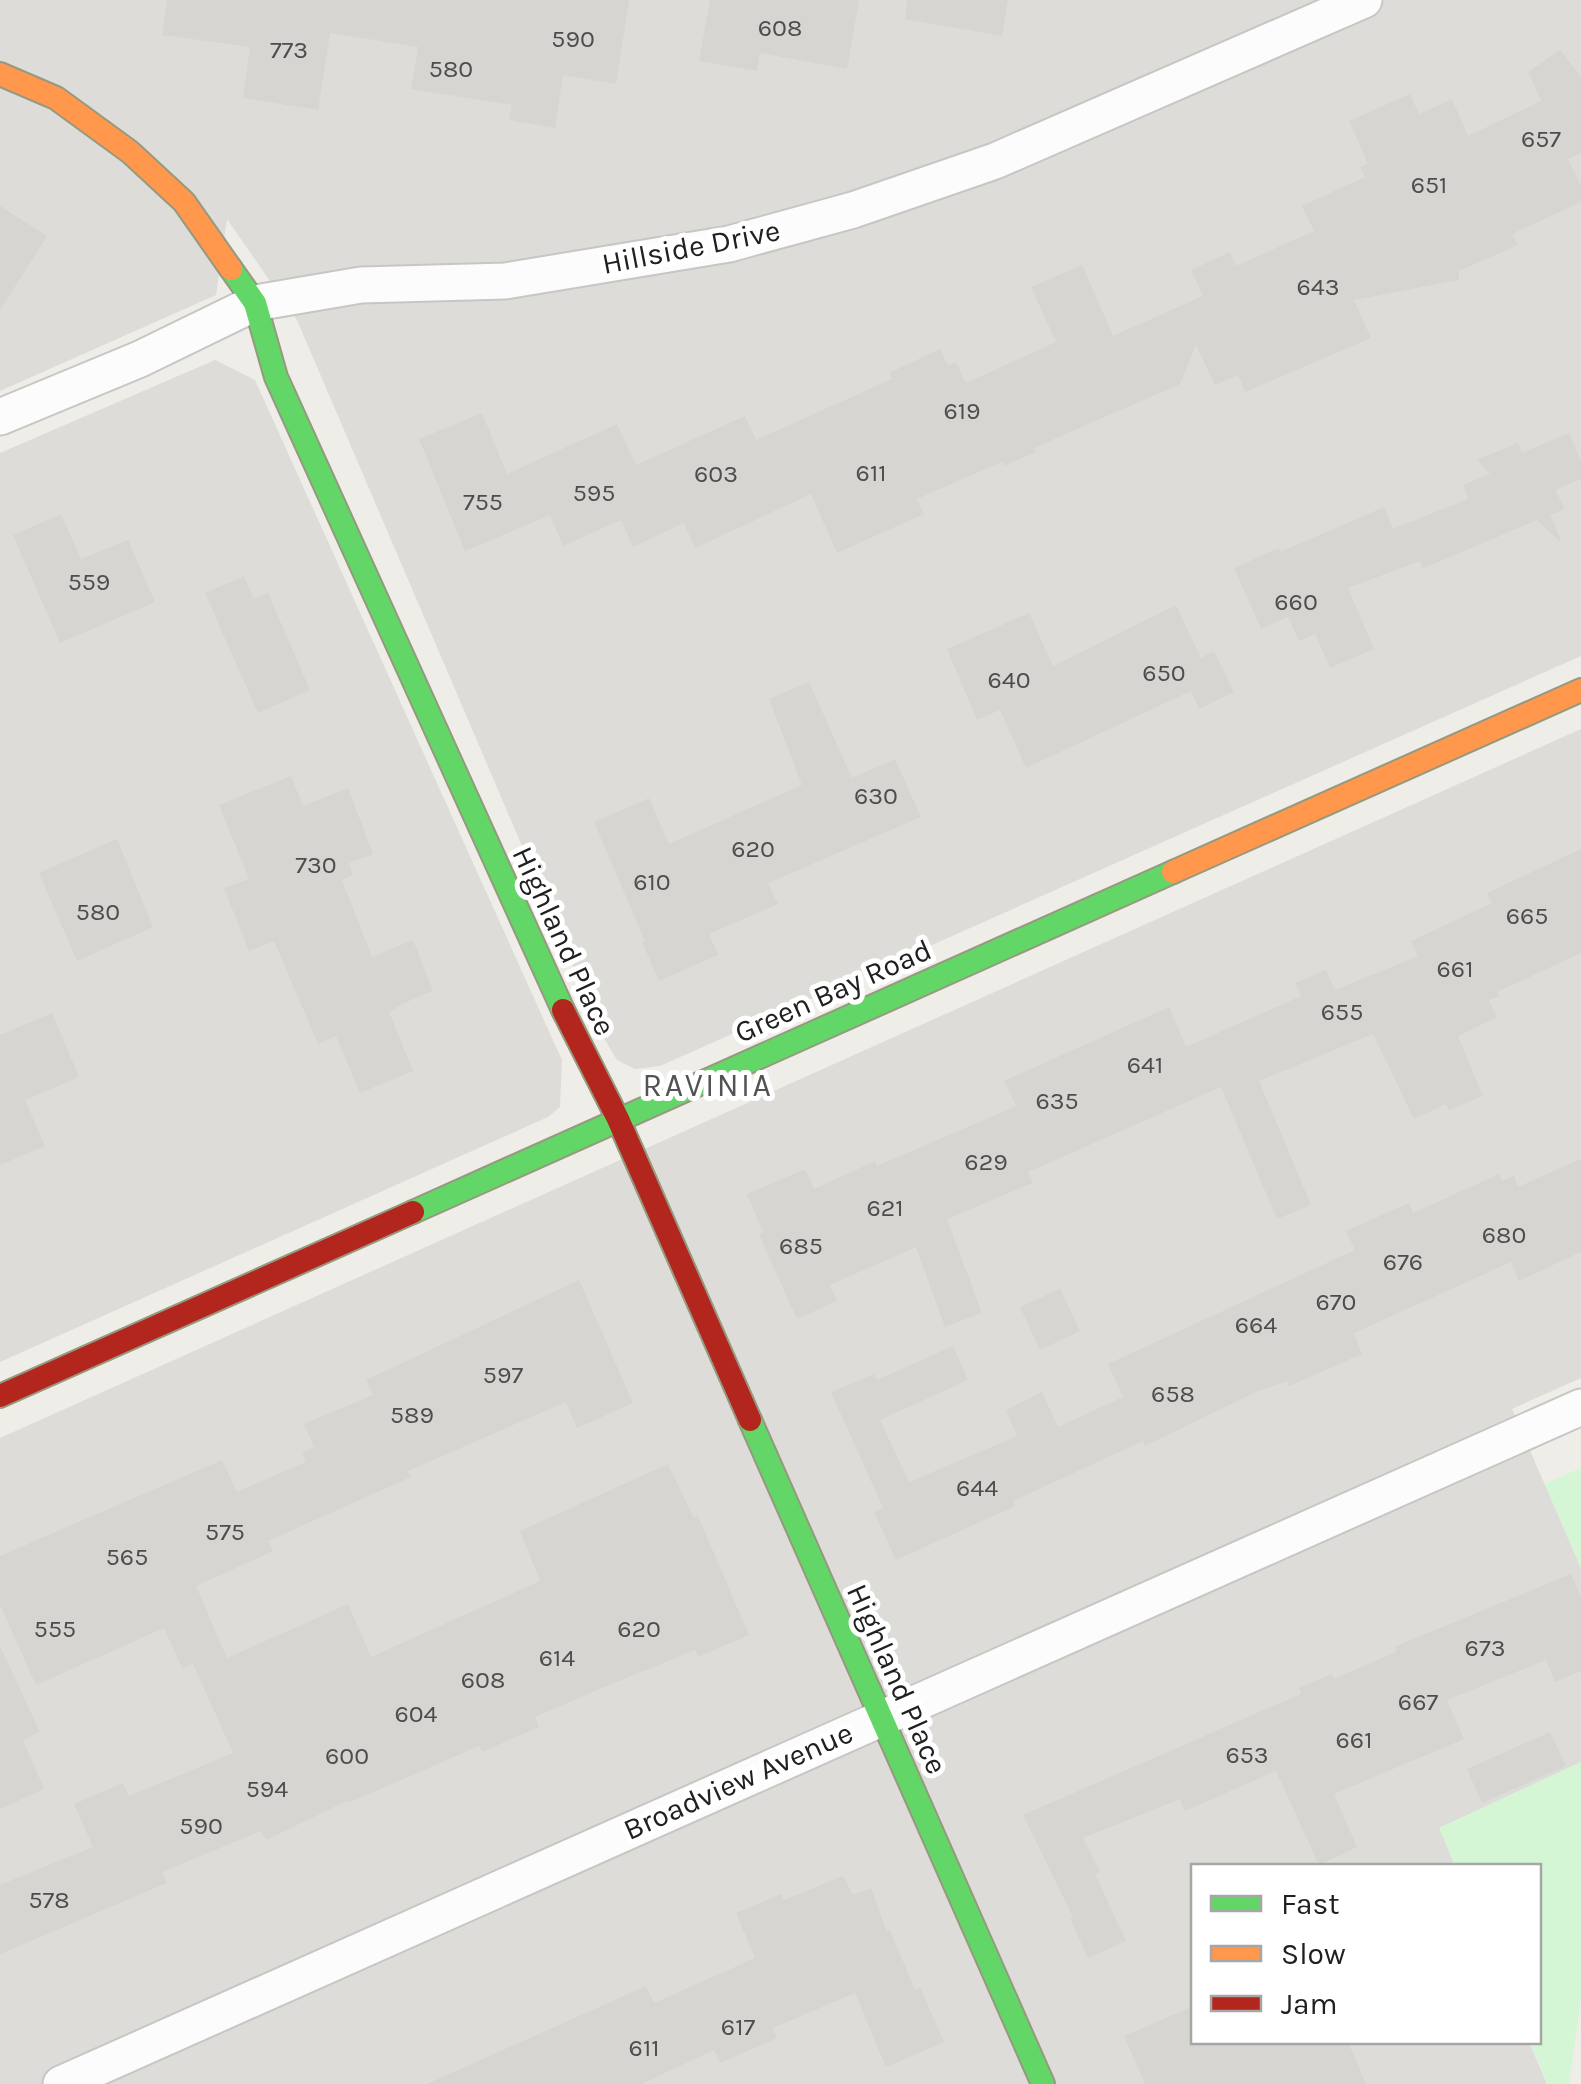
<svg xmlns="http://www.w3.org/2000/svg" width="1581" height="2084" viewBox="0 0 1581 2084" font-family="Karla,sans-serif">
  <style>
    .residential { fill: #dddcd9 }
    .park { fill: #d4f6d5 }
    .building { fill: #d7d5d1 }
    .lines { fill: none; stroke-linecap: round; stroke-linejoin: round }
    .street-casing { stroke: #c7c6c4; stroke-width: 39 }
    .fast-casing { stroke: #96997f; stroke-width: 26 }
    .slow-casing { stroke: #96997f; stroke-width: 26 }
    .jam-casing { stroke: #96997f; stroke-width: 26 }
    .street { stroke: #fcfcfc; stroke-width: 35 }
    .fast { stroke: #63d668; stroke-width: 22 }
    .slow { stroke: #ff974d; stroke-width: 22 }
    .jam { stroke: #b3261e; stroke-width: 22 }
    .labels { text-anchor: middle; stroke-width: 10; stroke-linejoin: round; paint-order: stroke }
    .number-label { font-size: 25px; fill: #4e4d4c }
    .street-label { font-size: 30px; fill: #202020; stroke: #fff }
    .neighbourhood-label { font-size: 32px; letter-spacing: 2.5px; fill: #535353; stroke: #fff }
  </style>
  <rect width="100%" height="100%" fill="#eeede8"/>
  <g class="residential">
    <path d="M0,0H1581V656L660,1066L635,1069L617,1060L605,1040L297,320L227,219L216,295L0,391Z"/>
    <path d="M215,360L255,380L562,1060L560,1107L548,1117L0,1362V453Z"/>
    <path d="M1581,729V1378L1512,1409L1581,1568V1762L1440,1828L1455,1866H1194V2042H1529L1547,2084H0V1438Z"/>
  </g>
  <g class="park">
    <path d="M1581,1468V1568L1545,1484Z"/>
    <path d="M1581,1762V1998L1569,2084H1548L1530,2042H1538V1866H1455L1439,1828Z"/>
  </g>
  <g class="building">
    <path d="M167,0H629L616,84L563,75L555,128L509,120L512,105L411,89L418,47L330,33L318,110L243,98L250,47L162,35Z"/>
    <path d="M710,0H859L847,69L760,53L757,71L699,61Z"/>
    <path d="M907,0H1008L1002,36L905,19Z"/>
    <path d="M1560,50L1581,77V153L1568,159L1581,186V202L1512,234L1518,245L1459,271V280L1354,300L1371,338L1245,392L1238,375L1215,385L1196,345L1180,384L1034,448L1036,452L1004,466L1002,462L917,499L924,514L837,553L811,494L695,548L684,523L633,547L621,520L563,546L550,515L465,551L419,439L482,413L507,474L617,424L636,465L745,416L756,440L892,379L889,373L940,349L948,366L956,362L966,383L1056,342L1031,287L1082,265L1113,336L1203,296L1191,270L1230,252L1236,266L1314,231L1302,206L1365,177L1360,167L1368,164L1349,121L1410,94L1419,114L1452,99L1468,136L1541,101L1528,72Z"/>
    <path d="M0,206L47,236L0,310Z"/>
    <path d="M1569,433L1581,461V479L1555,490L1565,509L1550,515L1561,540L1559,541L1537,520L1422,569L1420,561L1348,588L1374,649L1330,668L1315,634L1299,641L1288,617L1261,629L1234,568L1279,548L1280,552L1384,507L1393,529L1468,499L1463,485L1490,474L1477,460L1518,443L1522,453Z"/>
    <path d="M61,514L81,559L128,540L155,602L60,643L13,535Z"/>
    <path d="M244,576L254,599L268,593L310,690L258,713L205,593Z"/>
    <path d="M1176,605L1201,658L1214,651L1234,692L1199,709L1191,691L1026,768L1000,710L977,720L947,649L1029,613L1053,666Z"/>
    <path d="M809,682L852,778L895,759L921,817L768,883L778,904L709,934L718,955L659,981L642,942L645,941L594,822L649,798L669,844L802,785L769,699Z"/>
    <path d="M291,776L303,806L348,788L373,854L349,863L353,875L342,880L372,957L413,940L433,991L395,1007L396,1010L389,1012L413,1071L360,1093L336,1036L318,1044L274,941L249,951L224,888L249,879L219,805Z"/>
    <path d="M117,839L153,927L77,961L39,873Z"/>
    <path d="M1581,849V953L1497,992L1499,996L1489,1000L1497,1017L1458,1036L1483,1096L1449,1110L1446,1104L1414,1119L1373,1034L1259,1081L1311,1205L1277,1219L1221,1087L1028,1172L1033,1183L947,1219L982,1313L945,1327L916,1247L830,1285L837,1301L797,1319L759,1235L763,1232L747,1194L805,1169L814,1189L875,1161L877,1166L1016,1106L1004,1081L1169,1007L1186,1047L1301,996L1295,983L1326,970L1335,990L1418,956L1411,941L1492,903L1487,893Z"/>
    <path d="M52,1013L79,1077L25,1100L45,1146L0,1165V1035Z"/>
    <path d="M1581,1159V1252L1519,1281L1511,1262L1354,1333L1362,1354L1289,1386L1287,1381L1258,1391L1145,1446L1143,1441L1013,1501L1015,1506L896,1560L874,1512L883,1508L831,1392L874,1374L877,1380L953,1346L968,1380L880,1420L909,1482L1017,1436L1006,1410L1042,1392L1058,1427L1123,1397L1108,1364L1355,1250L1346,1231L1409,1203L1413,1213L1499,1174L1502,1181L1514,1176L1518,1187Z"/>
    <path d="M579,1280L633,1403L577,1428L566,1402L408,1471L411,1477L268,1541L273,1551L196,1586L227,1658L348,1604L371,1657L540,1581L520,1531L668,1464L694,1518L698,1516L749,1635L698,1657L695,1650L597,1690L535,1717L539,1727L482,1752L479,1746L348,1803L347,1801L266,1840L261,1831L162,1872L167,1883L0,1954V1885L93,1847L74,1804L123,1783L129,1796L233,1753L193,1664L182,1668L164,1628L36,1685L0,1605V1556L222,1460L237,1492L306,1462L302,1452L314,1447L304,1424L373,1395L366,1380Z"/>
    <path d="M1060,1289L1080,1331L1040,1350L1020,1307Z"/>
    <path d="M1571,1574L1581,1597V1671L1555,1682L1546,1660L1447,1700L1464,1739L1334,1794L1357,1847L1319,1865L1276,1771L1185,1811L1180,1799L1083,1838L1100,1872L1095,1874L1126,1941L1088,1958L1070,1918L1073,1917L1023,1815L1301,1694L1299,1688L1332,1674L1334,1679L1396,1652V1646Z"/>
    <path d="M0,1646L40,1732L23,1740L44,1789L0,1809Z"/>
    <path d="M1550,1732L1566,1766L1482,1803L1467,1769Z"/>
    <path d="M843,1876L853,1895L871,1888L887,1932L890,1930L915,1990L920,1988L944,2042L886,2067L855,1993L773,2028L777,2038L720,2063L714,2050L641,2084H427L646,1986L654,2003L755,1958L736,1913L781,1894L784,1900Z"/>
    <path d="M1194,2006V2042H1348L1366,2084H1145L1124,2036Z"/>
  </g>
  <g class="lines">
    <g class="street-casing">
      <g id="street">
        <path d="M0,417L140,359L255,303L361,285L505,281L729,244L853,210L995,161L1364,0"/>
        <path d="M61,2084L1581,1407"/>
      </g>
    </g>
    <g class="fast-casing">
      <g id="fast">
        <path d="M231,269L255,303L276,377L563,1010"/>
        <path d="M413,1212L1173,872"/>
        <path d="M750,1420L1043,2084"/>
      </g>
    </g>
    <g class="slow-casing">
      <g id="slow">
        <path d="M0,74L56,98L130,152L184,202L231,269"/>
        <path d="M1173,872L1581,690"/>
      </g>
    </g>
    <g class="jam-casing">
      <g id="jam">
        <path d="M563,1010L618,1119L750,1420"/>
        <path d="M0,1396L413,1212"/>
      </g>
    </g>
    <use href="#street" class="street"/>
    <use href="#fast" class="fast"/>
    <use href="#slow" class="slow"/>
    <use href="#jam" class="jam"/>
  </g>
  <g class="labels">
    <g class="number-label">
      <text x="780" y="36">608</text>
      <text x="573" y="47">590</text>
      <text x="289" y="58">773</text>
      <text x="451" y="77">580</text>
      <text x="1541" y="147">657</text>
      <text x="1429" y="193">651</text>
      <text x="1318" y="295">643</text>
      <text x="962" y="419">619</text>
      <text x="871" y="481">611</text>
      <text x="716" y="482">603</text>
      <text x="594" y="501">595</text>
      <text x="483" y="510">755</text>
      <text x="89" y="590">559</text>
      <text x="1296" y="610">660</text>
      <text x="1164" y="681">650</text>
      <text x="1009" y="688">640</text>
      <text x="876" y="804">630</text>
      <text x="753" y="857">620</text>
      <text x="316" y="873">730</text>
      <text x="652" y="890">610</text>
      <text x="98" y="920">580</text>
      <text x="1527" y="924">665</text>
      <text x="1455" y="977">661</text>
      <text x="1342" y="1020">655</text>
      <text x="1145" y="1073">641</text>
      <text x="1057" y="1109">635</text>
      <text x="986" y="1170">629</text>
      <text x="885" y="1216">621</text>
      <text x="1504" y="1243">680</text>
      <text x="801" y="1254">685</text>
      <text x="1403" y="1270">676</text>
      <text x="1336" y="1310">670</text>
      <text x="1256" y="1333">664</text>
      <text x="503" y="1383">597</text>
      <text x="1173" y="1402">658</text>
      <text x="412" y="1423">589</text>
      <text x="977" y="1496">644</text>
      <text x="225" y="1540">575</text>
      <text x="127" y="1565">565</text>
      <text x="55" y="1637">555</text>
      <text x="639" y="1637">620</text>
      <text x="1485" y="1656">673</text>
      <text x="557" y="1666">614</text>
      <text x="483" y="1688">608</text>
      <text x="1418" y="1710">667</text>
      <text x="416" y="1722">604</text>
      <text x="1354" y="1748">661</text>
      <text x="1247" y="1763">653</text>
      <text x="347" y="1764">600</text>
      <text x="267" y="1797">594</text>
      <text x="201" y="1834">590</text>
      <text x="49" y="1908">578</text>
      <text x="738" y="2035">617</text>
      <text x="644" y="2056">611</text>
    </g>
    <g class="street-label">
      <text transform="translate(691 247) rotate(-11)" y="10">Hillside Drive</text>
      <text transform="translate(564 941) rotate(65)" y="10">Highland Place</text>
      <text transform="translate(833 991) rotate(-24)" y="10">Green Bay Road</text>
      <text transform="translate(897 1679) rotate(66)" y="10">Highland Place</text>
      <text transform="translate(738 1781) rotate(-24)" y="10">Broadview Avenue</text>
    </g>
    <g class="neighbourhood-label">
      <text x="708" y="1096">RAVINIA</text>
    </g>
  </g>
  <rect x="1191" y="1864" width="350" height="180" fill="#ffffff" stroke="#a6a6a6" stroke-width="2.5"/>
  <rect x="1211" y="1896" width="50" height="15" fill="#63d668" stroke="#a6a6a6" stroke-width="2.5"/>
  <text x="1281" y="1914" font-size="30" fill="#202020">Fast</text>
  <rect x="1211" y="1946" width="50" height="15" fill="#ff974d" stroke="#a6a6a6" stroke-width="2.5"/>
  <text x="1281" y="1964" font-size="30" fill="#202020">Slow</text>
  <rect x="1211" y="1996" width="50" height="15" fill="#b3261e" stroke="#a6a6a6" stroke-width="2.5"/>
  <text x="1281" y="2014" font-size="30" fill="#202020">Jam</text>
</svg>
